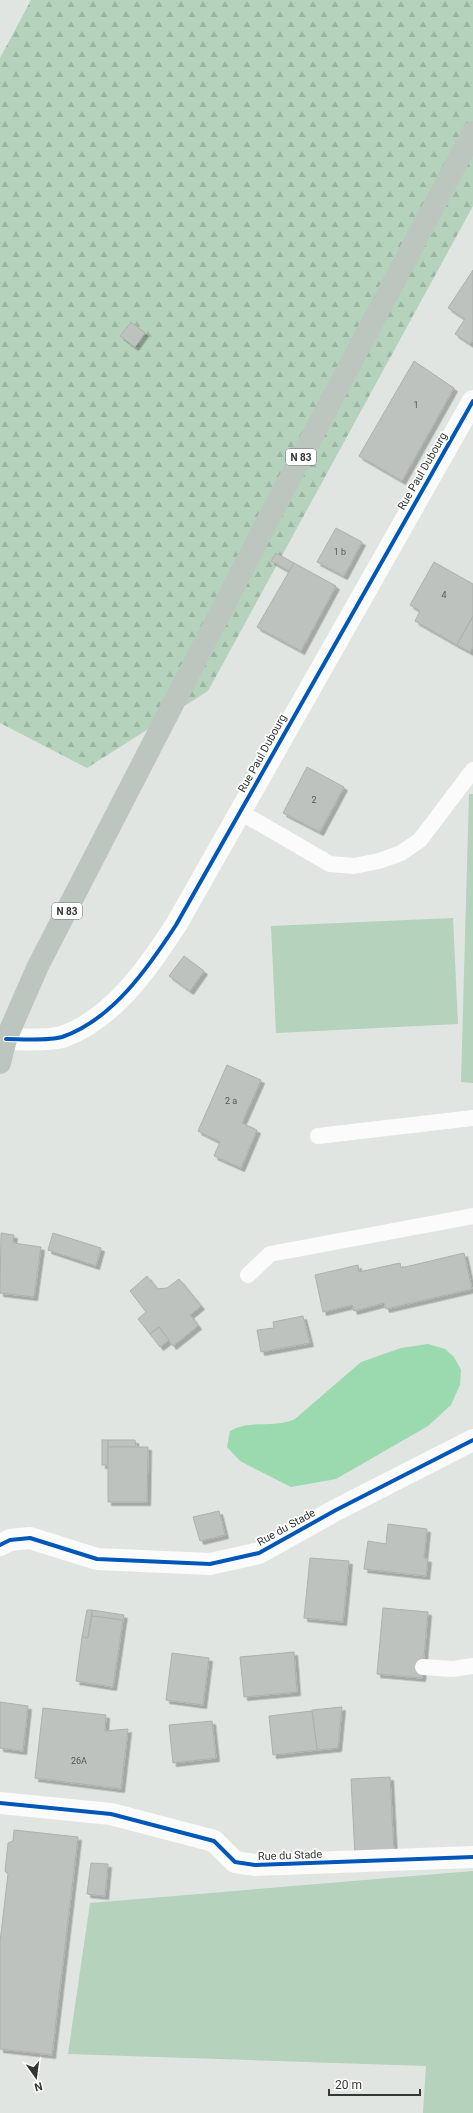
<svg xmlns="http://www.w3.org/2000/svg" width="473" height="2113" viewBox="0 0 473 2113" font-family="Roboto,sans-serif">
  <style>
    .forest { fill: url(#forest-firs) }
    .green { fill: #b4d2bc }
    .water { fill: #9bdaae }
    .building { fill: #bdc2be; stroke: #adb1ae; filter: url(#shadow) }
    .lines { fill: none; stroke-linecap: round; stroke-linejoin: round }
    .lane { stroke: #fafbfa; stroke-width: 16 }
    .street { stroke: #fafbfa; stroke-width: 22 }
    .primary { stroke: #bcc6bf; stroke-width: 22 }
    .cycleway-casing { stroke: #fff; stroke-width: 6 }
    .cycleway { stroke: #0057b8; stroke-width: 4 }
    .labels { text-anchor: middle; stroke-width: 3.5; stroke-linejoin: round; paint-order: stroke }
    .number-label { font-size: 9px; fill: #565a56 }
    .shield { fill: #fff; stroke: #707371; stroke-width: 1 }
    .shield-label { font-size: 10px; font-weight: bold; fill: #333734 }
    .street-label { font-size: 11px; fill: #333734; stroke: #fff }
  </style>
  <defs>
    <pattern id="forest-firs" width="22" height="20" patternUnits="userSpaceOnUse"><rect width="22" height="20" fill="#b4d2bc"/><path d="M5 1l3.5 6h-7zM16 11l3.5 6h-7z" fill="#9bb5a2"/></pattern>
    <filter id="shadow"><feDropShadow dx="3.5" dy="3.5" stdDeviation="0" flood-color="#0004"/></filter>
  </defs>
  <rect width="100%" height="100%" fill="#e0e5e1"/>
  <path class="forest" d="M31,0H473V206L208,691L87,768L0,723V58Z"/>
  <g class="green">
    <path d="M469,794H473V1083L461,1082Z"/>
    <path d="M453,918L458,1024L276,1033L271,926Z"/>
    <path d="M473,1871V2113H423L426,2066L68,2054L90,1903Z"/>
  </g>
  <path class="water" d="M428,1344L445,1349L454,1357L461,1370L460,1385L451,1405L428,1426L336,1479L291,1487L240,1461L227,1447L230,1431C250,1419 274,1429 295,1419L361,1362L401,1348Z"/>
  <g class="building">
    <path d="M473,270V340L470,344L455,334L465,319L448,308Z"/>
    <path d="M131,322L145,333L135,347L120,336Z"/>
    <path d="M414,361L454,388L402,481L359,456Z"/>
    <path d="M336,528L362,542L344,576L317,562Z"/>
    <path d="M276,553L294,563L289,571L271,561Z"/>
    <path d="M434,562L473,584V616L457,645L415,621L420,611L410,605Z"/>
    <path d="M294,563L336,586L301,651L257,627Z"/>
    <path d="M473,616V647L470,652L457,645Z"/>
    <path d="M307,767L344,787L320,832L283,813Z"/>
    <path d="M184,956L204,971L190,991L169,976Z"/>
    <path d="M227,1065L261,1080L242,1123L257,1130L241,1168L214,1156L220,1142L198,1131Z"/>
    <path d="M1,1233L14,1235L13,1243L41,1247L34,1297L0,1293Z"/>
    <path d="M53,1233L101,1248L96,1266L48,1250Z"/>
    <path d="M464,1253L472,1289L386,1309L384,1303L354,1311L352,1305L323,1312L315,1275L358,1265L359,1272L400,1263L401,1268Z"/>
    <path d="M147,1276L157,1289L167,1288L179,1279L201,1306L190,1315L198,1326L173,1346L159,1327L150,1334L138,1319L146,1312L130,1291Z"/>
    <path d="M303,1316L310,1343L261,1352L257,1330L274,1328L273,1322Z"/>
    <path d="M159,1327L169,1340L160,1347L150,1334Z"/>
    <rect x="102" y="1440" width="6" height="25"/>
    <path d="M108,1440H135L136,1447H108Z"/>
    <path d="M108,1447H148L147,1502H108Z"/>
    <path d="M219,1511L225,1535L200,1541L193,1517Z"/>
    <path d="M388,1524L427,1529L424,1558L428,1559L426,1576L364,1569L368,1541L386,1544Z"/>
    <path d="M310,1558L349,1561L343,1622L304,1618Z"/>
    <path d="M383,1608L428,1612L422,1678L377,1674Z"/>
    <path d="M87,1610H92L88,1638L82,1637Z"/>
    <path d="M92,1610L124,1615L123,1620L92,1616Z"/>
    <path d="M92,1616L123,1620L113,1687L76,1681L82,1637L88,1638Z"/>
    <path d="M294,1652L297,1692L244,1697L240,1657Z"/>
    <path d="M172,1653L209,1658L203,1705L166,1700Z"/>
    <path d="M0,1702L28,1706L23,1751L0,1748Z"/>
    <path d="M342,1707L338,1748L317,1750L312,1710Z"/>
    <path d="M43,1708L106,1715L105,1731L128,1729L121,1789L35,1778Z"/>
    <path d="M312,1711L317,1750L273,1755L269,1716Z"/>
    <path d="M212,1721L216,1758L173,1763L169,1725Z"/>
    <path d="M390,1777L394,1854L355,1855L351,1779Z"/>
    <path d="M14,1830L78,1837L52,2055L0,2049V1942L8,1874L5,1871L8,1843L13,1841Z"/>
    <path d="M91,1863L108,1864L105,1896L87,1894Z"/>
  </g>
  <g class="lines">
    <g class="lane">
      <path d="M240,812L330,864L354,866L379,861L401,853L420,840L473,770"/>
      <path d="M318,1136L473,1118"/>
      <path d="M248,1275L270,1254L473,1216"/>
      <path d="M423,1667L453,1669L473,1666"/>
    </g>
    <g class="street">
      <path d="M6,1039C20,1039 49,1041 62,1037C112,1020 148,968 176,925L473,401"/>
      <path d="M0,1545L10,1540L30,1538L97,1559L210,1564L259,1553L336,1510L473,1440"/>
      <path d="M0,1803L111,1814L214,1841L235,1862L255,1865L473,1857"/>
    </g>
    <path class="primary" d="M0,1063L6,1039L38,966L269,518L473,132"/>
    <g class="cycleway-casing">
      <g id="cycleway">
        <path d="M6,1039C20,1039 49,1041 62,1037C112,1020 148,968 176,925L473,401"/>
        <path d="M0,1545L10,1540L30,1538L97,1559L210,1564L259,1553L336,1510L473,1440"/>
        <path d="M0,1803L111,1814L214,1841L235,1862L255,1865L473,1857"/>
      </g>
    </g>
    <use href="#cycleway" class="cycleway"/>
  </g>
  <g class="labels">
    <g class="number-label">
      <text x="416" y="408">1</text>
      <text x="340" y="555">1 b</text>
      <text x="444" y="598">4</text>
      <text x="314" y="803">2</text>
      <text x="231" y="1104">2 a</text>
      <text x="79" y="1764">26A</text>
    </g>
    <g class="shield">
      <rect x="286" y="449" width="30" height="16" rx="3"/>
      <rect x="52" y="903" width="30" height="16" rx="3"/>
    </g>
    <g class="shield-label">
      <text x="301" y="461">N 83</text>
      <text x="67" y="915">N 83</text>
    </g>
    <g class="street-label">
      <text transform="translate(422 471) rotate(-60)" y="4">Rue Paul Dubourg</text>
      <text transform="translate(262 753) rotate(-61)" y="4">Rue Paul Dubourg</text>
      <text transform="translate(286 1527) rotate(-29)" y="4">Rue du Stade</text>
      <text transform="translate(290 1855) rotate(-2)" y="4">Rue du Stade</text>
    </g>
  </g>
  <g transform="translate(36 2077) rotate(166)" stroke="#ffffff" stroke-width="3" paint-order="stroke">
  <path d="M0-3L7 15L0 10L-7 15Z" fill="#333734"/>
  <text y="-6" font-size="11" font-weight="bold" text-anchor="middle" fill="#333734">N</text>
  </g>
  <path d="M329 2089v6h91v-6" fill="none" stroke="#333734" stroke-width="2"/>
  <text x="335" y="2089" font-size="12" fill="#333734" stroke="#ffffff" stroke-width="3" paint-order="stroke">20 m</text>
</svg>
